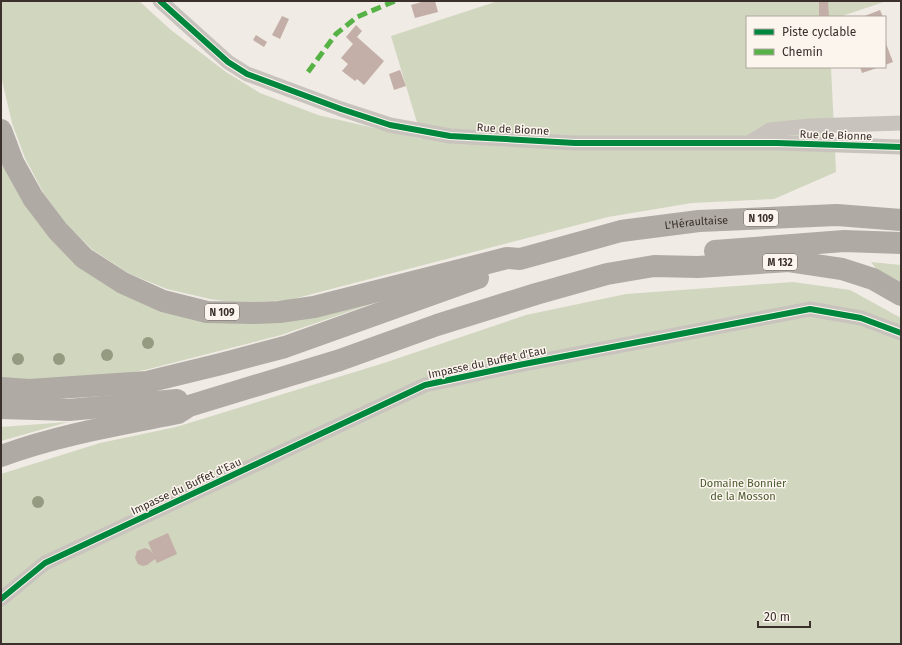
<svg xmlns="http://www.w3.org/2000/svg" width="902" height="645" viewBox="0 0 902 645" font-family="'Fira Sans',sans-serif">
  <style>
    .green { fill: #d1d6bf }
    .building { fill: #c3afa7 }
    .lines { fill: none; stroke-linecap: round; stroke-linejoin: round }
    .street { stroke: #c9c3be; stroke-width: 15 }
    .highway { stroke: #afaaa4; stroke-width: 22 }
    .quiet { stroke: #57b246; stroke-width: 5; stroke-dasharray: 10 5; stroke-linecap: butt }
    .cycleway-casing { stroke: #fbf5ee; stroke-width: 8 }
    .cycleway { stroke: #00873e; stroke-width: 6 }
    .tree { fill: #959b80 }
    .labels { text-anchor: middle; stroke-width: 3; stroke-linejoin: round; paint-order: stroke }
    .shield { fill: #fbf5ee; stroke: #756b66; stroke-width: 1 }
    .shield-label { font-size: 10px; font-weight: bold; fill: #3b302b }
    .street-label { font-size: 11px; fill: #3b302b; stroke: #fbf5ee }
    .park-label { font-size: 11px; fill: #4a5a2e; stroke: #fbf5ee }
  </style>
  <rect width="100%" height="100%" fill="#f0ebe5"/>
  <g class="green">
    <path d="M1,1H139L171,30L226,72L260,93L318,115L422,139L391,36L498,1H887L839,17H747V67H831L836,172L774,199L692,203L608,217L289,300L238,303L210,299L167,289L130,274L93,250L68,226L44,194L25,158L12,123L1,76Z"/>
    <path d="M1,152L26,203L161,309L383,300L281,335L145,370L89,379L1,382Z"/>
    <path d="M871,262L901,265V283L877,270Z"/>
    <path d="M793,282L850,290L901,318V644H1V474L100,443L176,427L384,363L526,315L626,294Z"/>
    <path d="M68,422L1,441V427Z"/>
  </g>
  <g class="building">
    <path d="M425,1H435L438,12L415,18L411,5Z"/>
    <path d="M819,1H828L829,17H819Z"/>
    <path d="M880,10L883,17H862Z"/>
    <path d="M282,16L289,19L280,39L272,35Z"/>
    <path d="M356,25L362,31L357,37L384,61L364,85L357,79L355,81L342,71L348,64L341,58L353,44L346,37Z"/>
    <path d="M256,35L267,42L264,47L253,40Z"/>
    <path d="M885,41L893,62L885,65Z"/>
    <path d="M860,67H880L862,73Z"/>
    <path d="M400,70L406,86L394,90L389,74Z"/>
    <path d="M168,533L177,554L157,563L155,559L147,565L143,566L138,564L135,558L137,551L145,548L150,550L153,554L148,542Z"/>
  </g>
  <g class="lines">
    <g class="street">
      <path d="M160,1L228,62L247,74L341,109L390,125L450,136L575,143H777L901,147"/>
      <path d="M749,143L770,130L810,126L901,123"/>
      <path d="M1,599L45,563L425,385L519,365L810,309L861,318L901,333"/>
    </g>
    <g class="highway">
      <path id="s1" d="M1,130L13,162L33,198L58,231L84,258L123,283L163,301L207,312L253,313L279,312L314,307L507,258L520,259L621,231L699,221L837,215L901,220"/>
      <path d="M715,251L844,241L901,243"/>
      <path d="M1,388L29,390L147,382L221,364L285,347L478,278"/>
      <path d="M1,408L69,410L177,400"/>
      <path d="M1,456C58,435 118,425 178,413L189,406L340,360L437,325L536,294L607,274L654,266L698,267L789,261L842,269L873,279L901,295"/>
    </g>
    <path class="quiet" d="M308,72L336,34L357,17L395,1"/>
    <g class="cycleway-casing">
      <g id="cycleway">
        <path d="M160,1L228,62L247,74L341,109L390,125L450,136L575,143H777L901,147"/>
        <path d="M1,599L45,563L425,385L519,365L810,309L861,318L901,333"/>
      </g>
    </g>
    <use href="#cycleway" class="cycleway"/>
  </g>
  <g class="tree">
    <circle cx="148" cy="343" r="6"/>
    <circle cx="107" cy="355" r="6"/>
    <circle cx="18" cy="359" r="6"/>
    <circle cx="59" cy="359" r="6"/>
    <circle cx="38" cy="502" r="6"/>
  </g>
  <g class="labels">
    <g class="shield">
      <rect x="744" y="210" width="34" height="16" rx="3"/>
      <rect x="763" y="254" width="34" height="16" rx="3"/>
      <rect x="205" y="304" width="34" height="16" rx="3"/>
    </g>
    <g class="shield-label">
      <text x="761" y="222">N 109</text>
      <text x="780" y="266">M 132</text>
      <text x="222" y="316">N 109</text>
    </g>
    <g class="street-label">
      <text transform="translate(513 129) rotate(3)" y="4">Rue de Bionne</text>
      <text transform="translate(836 135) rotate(2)" y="4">Rue de Bionne</text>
      <text dy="4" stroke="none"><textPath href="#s1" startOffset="790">L'Héraultaise</textPath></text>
      <text transform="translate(487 362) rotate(-12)" y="4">Impasse du Buffet d'Eau</text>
      <text transform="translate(186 486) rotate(-25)" y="4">Impasse du Buffet d'Eau</text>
    </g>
    <g class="park-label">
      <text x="743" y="487">Domaine Bonnier<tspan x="743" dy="13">de la Mosson</tspan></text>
    </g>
  </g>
  <rect width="902" height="645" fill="none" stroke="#3b302b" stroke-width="4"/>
  <rect x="746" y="16" width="140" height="52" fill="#fbf5ee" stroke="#aea6a0"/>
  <rect x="754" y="29" width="20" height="6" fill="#00873e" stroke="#aea6a0"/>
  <text x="782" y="36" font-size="12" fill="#3b302b">Piste cyclable</text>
  <rect x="754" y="49" width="20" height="6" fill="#57b246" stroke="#aea6a0"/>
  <text x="782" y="56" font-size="12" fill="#3b302b">Chemin</text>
  <path d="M758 621v6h52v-6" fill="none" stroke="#3b302b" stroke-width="2"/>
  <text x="764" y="621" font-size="12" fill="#3b302b" stroke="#fbf5ee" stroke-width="3" paint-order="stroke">20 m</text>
</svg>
